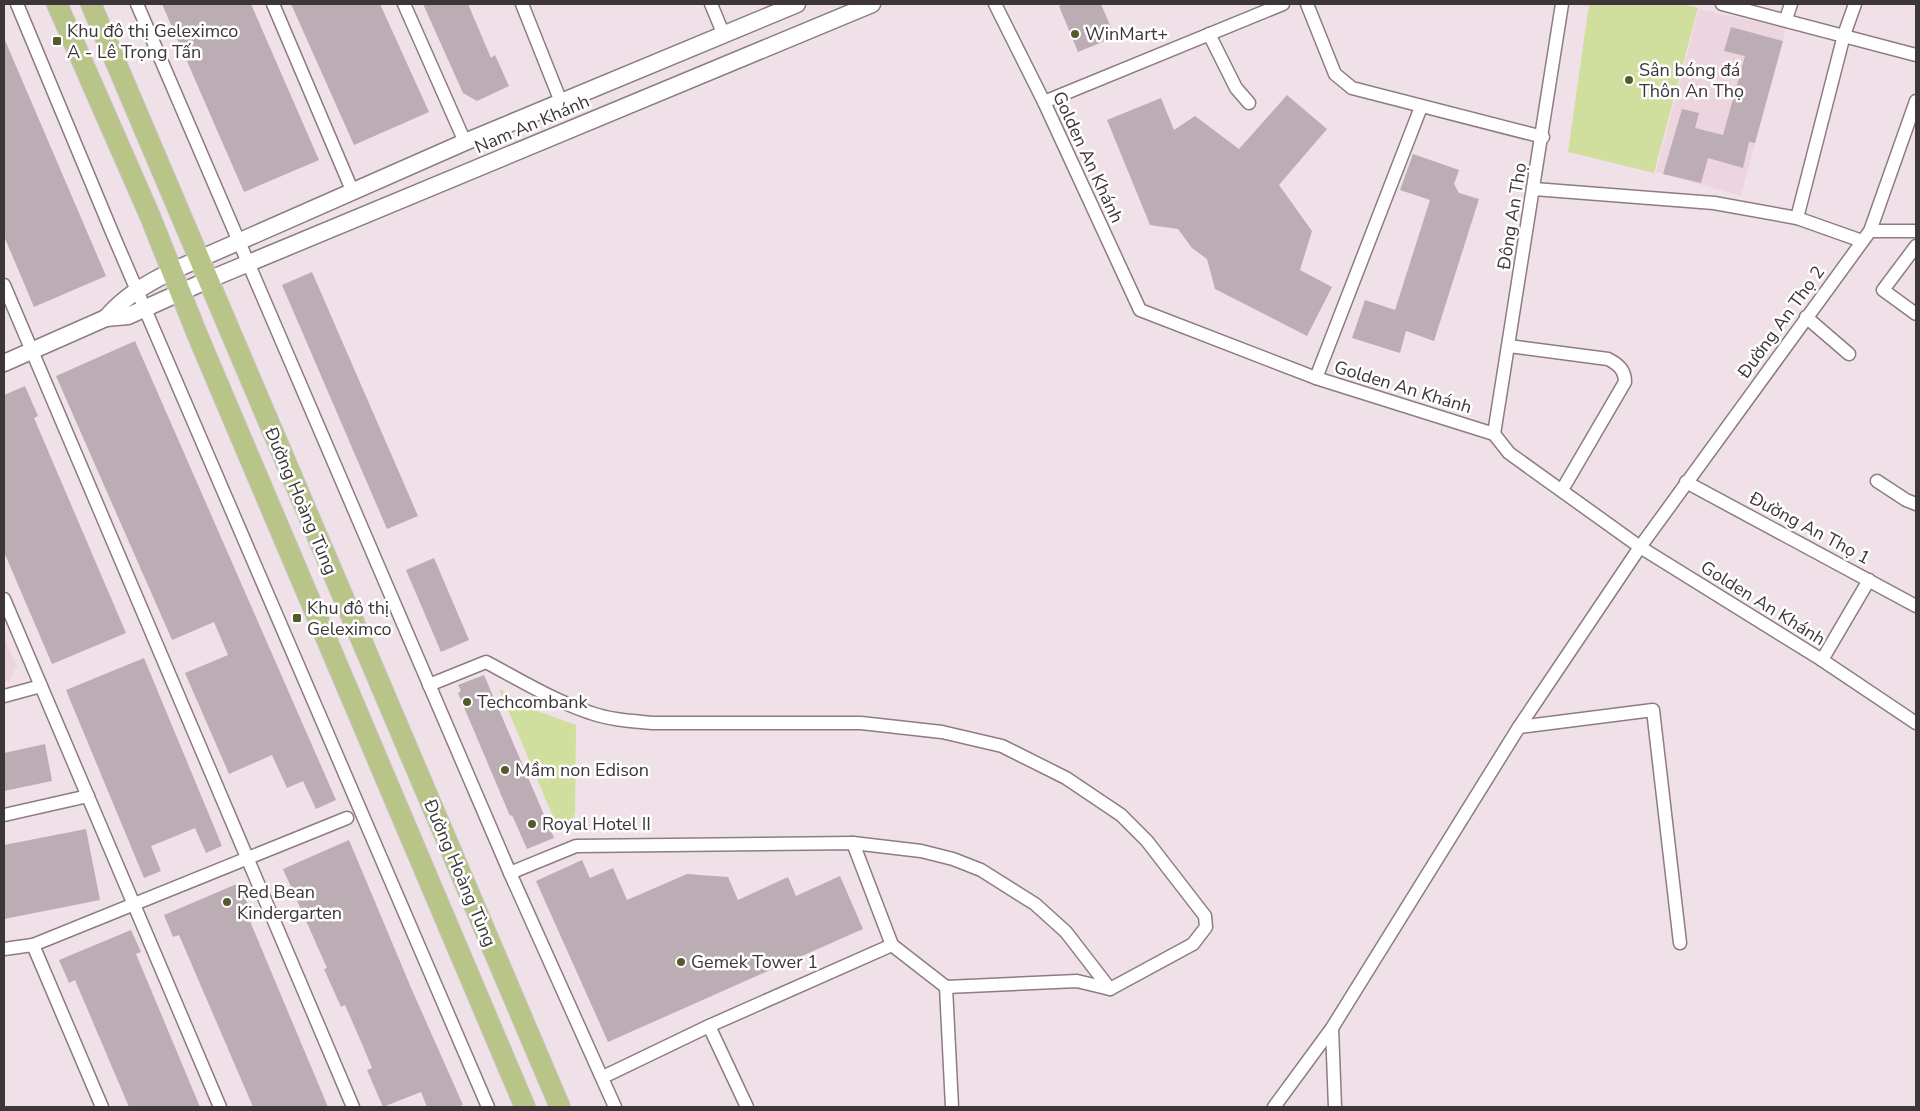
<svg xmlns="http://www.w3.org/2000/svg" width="1920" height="1111" viewBox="0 0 1920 1111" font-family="'Nunito Sans',sans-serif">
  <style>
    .built { fill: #edd5e0 }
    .green { fill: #d0df9e }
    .building { fill: #bcadb4 }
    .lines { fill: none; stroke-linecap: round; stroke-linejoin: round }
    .minor-casing { stroke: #8b7d83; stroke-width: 15 }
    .tertiary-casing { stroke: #8b7d83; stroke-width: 19 }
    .primary-casing { stroke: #c8c7c8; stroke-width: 22 }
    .minor { stroke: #fff; stroke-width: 12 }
    .tertiary { stroke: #fff; stroke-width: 16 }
    .primary { stroke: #b9c489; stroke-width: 20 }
    .poi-dot { fill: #525b2b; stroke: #fff; stroke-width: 2 }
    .labels { text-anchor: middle; stroke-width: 5; stroke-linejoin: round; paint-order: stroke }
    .poi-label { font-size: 18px; fill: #3c3639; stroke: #fff; text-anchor: start }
    .street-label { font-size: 18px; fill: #3c3639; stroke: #fff }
  </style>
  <rect width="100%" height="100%" fill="#f0e1e8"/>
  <g class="built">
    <path d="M1699,9L1786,28L1741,196L1656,172Z"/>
    <path d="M4,637L17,666L9,681L4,682Z"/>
  </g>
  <g class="green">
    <path d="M1589,4H1683L1698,8L1654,173L1568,152Z"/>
    <path d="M499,689L540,712L576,725L575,812L570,829H561L557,826Z"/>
  </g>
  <g class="building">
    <path d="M162,4H251L319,160L244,192Z"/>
    <path d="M291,4H380L429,112L354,145Z"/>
    <path d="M423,4H468L491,58L495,55L509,86L477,101L463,93Z"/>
    <path d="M1066,4H1101L1115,37L1078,52L1059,6Z"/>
    <path d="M1731,27L1783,41L1755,143L1749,142L1743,168L1708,158L1701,183L1663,174L1682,109L1699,113L1695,128L1723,135L1745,56L1724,51Z"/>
    <path d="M4,38L106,276L34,307L4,236Z"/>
    <path d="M1287,95L1327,129L1279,185L1312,231L1300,270L1332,287L1307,336L1215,289L1207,259L1192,248L1178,229L1150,225L1107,120L1161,98L1174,130L1195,116L1239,149Z"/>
    <path d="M1413,154L1459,170L1454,184L1459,193L1479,199L1434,341L1406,331L1400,353L1352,338L1365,300L1395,310L1430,200L1400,190Z"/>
    <path d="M312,272L418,516L387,529L282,285Z"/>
    <path d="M135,341L336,800L316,809L303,781L287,788L272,755L229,774L185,673L228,655L214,622L172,640L56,376Z"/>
    <path d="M25,386L38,416L34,418L126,633L52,664L4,552V395Z"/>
    <path d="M434,558L469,640L441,652L406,570Z"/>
    <path d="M144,658L222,846L206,853L195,828L171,838L151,846L161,871L144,878L66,690Z"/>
    <path d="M484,675L554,838L527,849L512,815L510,816L458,693L461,691L458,685Z"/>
    <path d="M45,744L52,781L4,791V753Z"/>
    <path d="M86,829L100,900L4,919V845Z"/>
    <path d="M349,840L412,990L463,1105L456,1107H427L421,1092L383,1107L367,1070L372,1068L362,1044L345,1005L341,1007L324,969L327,968L283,869Z"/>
    <path d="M582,860L590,878L613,868L627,900L687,874L728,877L738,900L788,877L796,896L840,876L863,929L608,1042L536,881Z"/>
    <path d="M239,883L248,905L244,907L328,1107H253L179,935L173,937L164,915Z"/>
    <path d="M131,930L141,952L136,954L200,1107H129L75,980L69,983L59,960Z"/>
  </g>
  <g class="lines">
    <g class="minor-casing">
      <g id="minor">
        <path d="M17,4L114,237L488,1107"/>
        <path d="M137,4L510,873L615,1107"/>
        <path d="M273,4L352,190"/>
        <path d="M404,4L465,142"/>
        <path d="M522,4L561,102"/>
        <path d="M711,4L723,33"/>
        <path d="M995,4L1044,102L1140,310L1316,378L1494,434L1509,453L1640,547L1822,660L1916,723"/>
        <path d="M1307,4L1335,74L1352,88L1543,137"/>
        <path d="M1722,4L1916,55"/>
        <path d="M1786,19L1791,4"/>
        <path d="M1209,34L1236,88L1249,103"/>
        <path d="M1044,102L1283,4"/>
        <path d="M1534,189L1714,203L1797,218L1862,241"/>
        <path d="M1797,218L1844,35L1855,4"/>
        <path d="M1870,231H1916"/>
        <path d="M1916,246L1883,290L1916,314"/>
        <path d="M4,285L353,1107"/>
        <path d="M1806,317L1849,354"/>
        <path d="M1509,346L1608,359C1618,364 1625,370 1625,382L1562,490"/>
        <path d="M1316,378L1421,107"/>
        <path d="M1494,434L1562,4"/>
        <path d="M1877,481L1906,500L1916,504"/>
        <path d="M1686,482L1916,606"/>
        <path d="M4,599L220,1107"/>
        <path d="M1822,660L1869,580"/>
        <path d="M429,685L486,662C520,680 554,701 591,713C611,720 632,721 653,723H861L942,732L1002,746L1066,778L1121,815L1147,841L1205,916L1206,927L1193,944L1110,989L1077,981L946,987"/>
        <path d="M4,696L41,686"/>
        <path d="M1519,727L1653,710L1680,943"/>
        <path d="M4,815L88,796"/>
        <path d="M853,843L892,945L946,987L952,1107"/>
        <path d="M510,873L576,846L853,843L921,851L953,859L981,870L1035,904L1066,932L1110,989"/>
        <path d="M33,945L102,1107"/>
        <path d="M4,949L33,945L347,818"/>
        <path d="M709,1026L747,1107"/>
        <path d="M1332,1028L1335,1107"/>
        <path d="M603,1077L709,1026L892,945"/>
        <path d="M1274,1107L1332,1028L1519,727L1640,547L1870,231L1916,101"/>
      </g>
    </g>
    <g class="tertiary-casing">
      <g id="tertiary">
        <path d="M106,318C125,296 146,284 172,271L465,142L797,4"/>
        <path d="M4,363L106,318L128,316L208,280L872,4"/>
      </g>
    </g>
    <g class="primary-casing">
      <g id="primary">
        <path d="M57,4L150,216L197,334L525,1107"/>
        <path d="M91,4L560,1107"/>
      </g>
    </g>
    <use href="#minor" class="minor"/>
    <use href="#tertiary" class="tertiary"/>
    <use href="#primary" class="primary"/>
  </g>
  <g class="poi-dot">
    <circle cx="1075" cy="34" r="5"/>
    <rect x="52" y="36" width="10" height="10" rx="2.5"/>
    <circle cx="1629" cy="80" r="5"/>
    <rect x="292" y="613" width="10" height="10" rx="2.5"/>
    <circle cx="467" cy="702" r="5"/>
    <circle cx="505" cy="770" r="5"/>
    <circle cx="532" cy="824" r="5"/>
    <circle cx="227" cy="902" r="5"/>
    <circle cx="681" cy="962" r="5"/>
  </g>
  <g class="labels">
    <g class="poi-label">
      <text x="67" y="37">Khu đô thị Geleximco<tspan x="67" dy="21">A - Lê Trọng Tấn</tspan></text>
      <text x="1085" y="40">WinMart+</text>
      <text x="1639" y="76">Sân bóng đá<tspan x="1639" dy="21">Thôn An Thọ</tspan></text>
      <text x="307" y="614">Khu đô thị<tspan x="307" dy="21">Geleximco</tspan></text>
      <text x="477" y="708">Techcombank</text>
      <text x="515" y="776">Mầm non Edison</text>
      <text x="542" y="830">Royal Hotel II</text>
      <text x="237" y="898">Red Bean<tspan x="237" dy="21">Kindergarten</tspan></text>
      <text x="691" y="968">Gemek Tower 1</text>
    </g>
    <g class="street-label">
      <text transform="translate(532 124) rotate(-23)" y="6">Nam An Khánh</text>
      <text transform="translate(1088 157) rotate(65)" y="6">Golden An Khánh</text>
      <text transform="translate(1512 216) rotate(-81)" y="6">Đông An Thọ</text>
      <text transform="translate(1781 322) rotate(-54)" y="6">Đường An Thọ 2</text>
      <text transform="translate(1403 387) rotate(17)" y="6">Golden An Khánh</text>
      <text transform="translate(301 501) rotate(67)" y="6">Đường Hoàng Tùng</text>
      <text transform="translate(1810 528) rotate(28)" y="6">Đường An Thọ 1</text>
      <text transform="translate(1763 603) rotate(32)" y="6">Golden An Khánh</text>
      <text transform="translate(460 873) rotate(67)" y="6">Đường Hoàng Tùng</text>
    </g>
  </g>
  <rect width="1920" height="1111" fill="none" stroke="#3c3639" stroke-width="10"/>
</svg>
